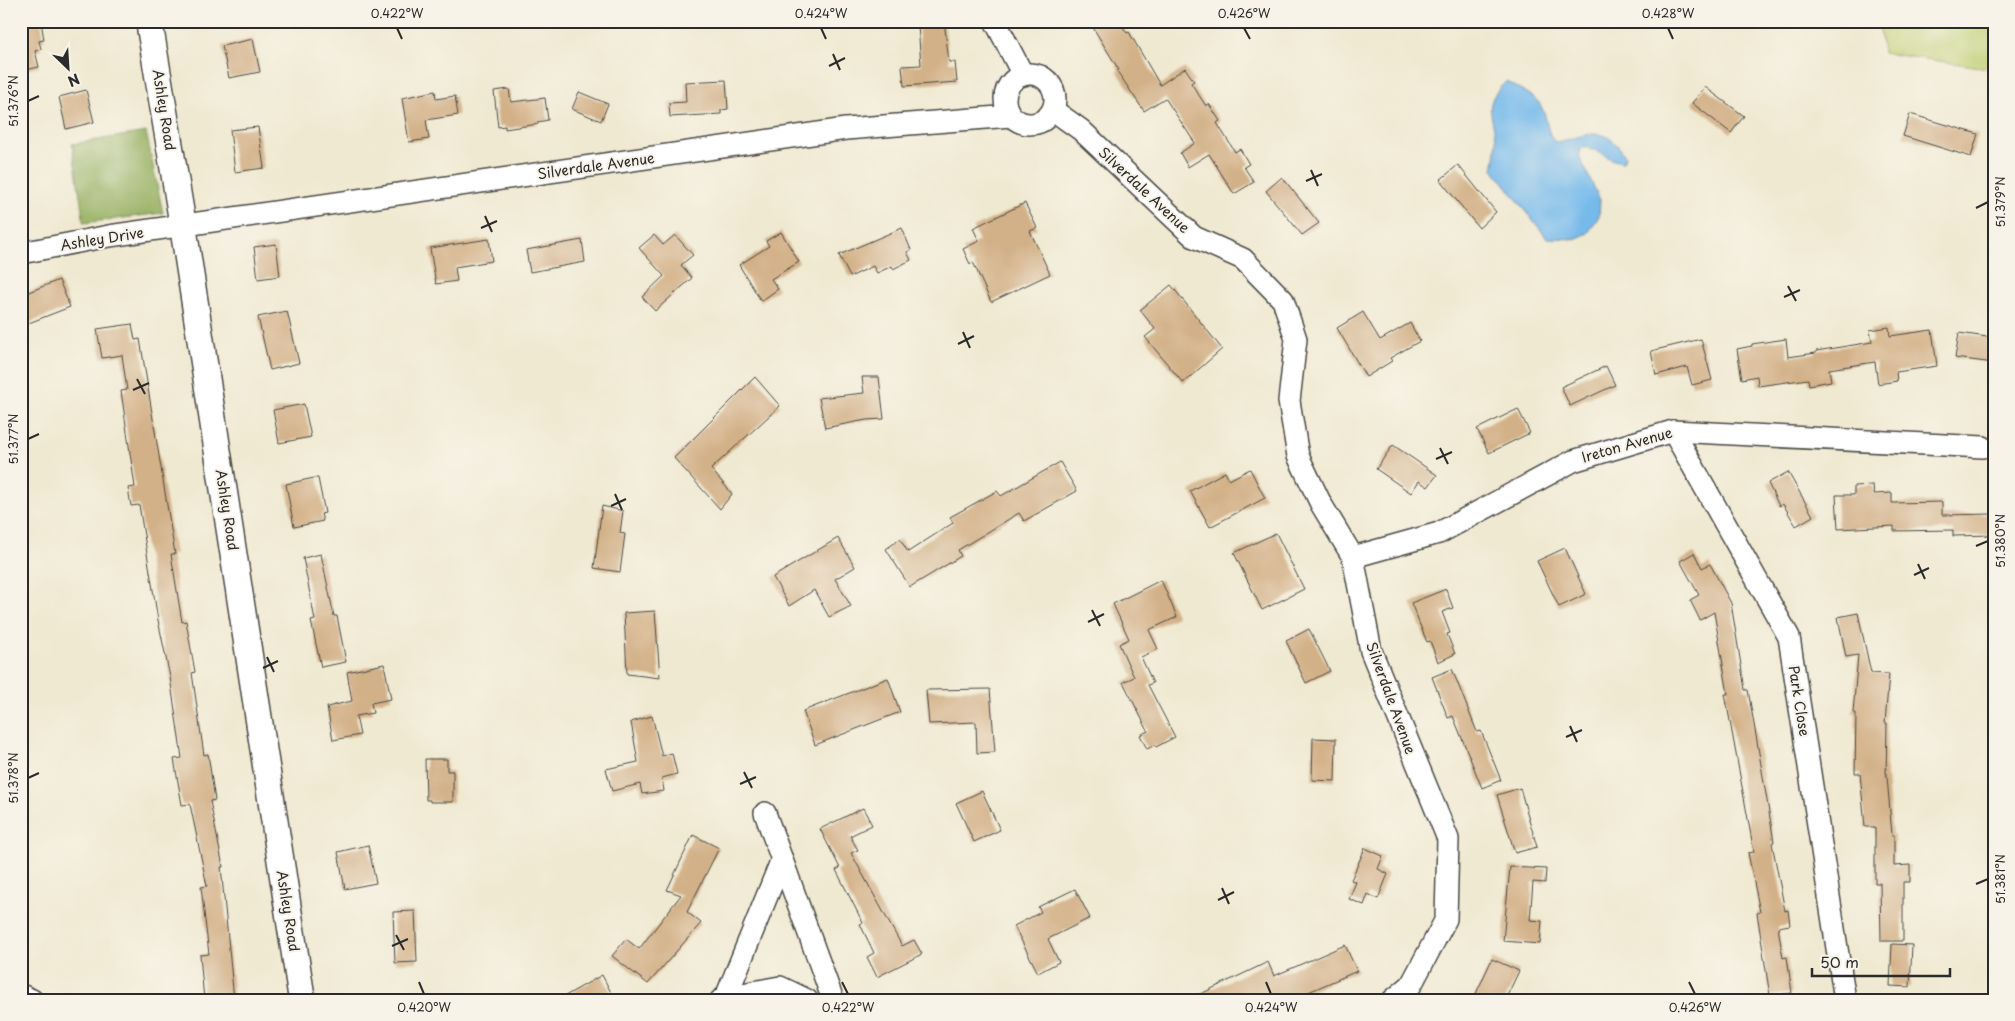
<svg xmlns="http://www.w3.org/2000/svg" width="2015" height="1021" viewBox="0 0 2015 1021" font-family="'Playpen Sans',sans-serif">
  <style>
    .green { fill: #bece70; stroke: #747c4e }
    .forest { fill: #96b162; stroke: #606e46 }
    .water { fill: #76baec; stroke: #50728c }
    .building { fill: #d3b188 }
    .lines { fill: none; stroke-linecap: round; stroke-linejoin: round }
    .minor-casing { stroke: #494844; stroke-width: 24 }
    .major-casing { stroke: #494844; stroke-width: 29 }
    .minor { stroke: #fff; stroke-width: 21 }
    .major { stroke: #fff; stroke-width: 26 }
    .ticks { fill: none; stroke: #2b2b2b; stroke-width: 2 }
    .labels { text-anchor: middle; stroke-width: 4; stroke-linejoin: round; paint-order: stroke }
    .street-label { font-size: 14px; fill: #2b2b2b; stroke: #f7f3e8 }
    .neatline { fill: none; stroke: #2b2b2b; stroke-width: 2 }
    .ticks-label { font-size: 12px; text-anchor: middle; fill: #2b2b2b }
  </style>
  <rect width="100%" height="100%" fill="#f7f3e8"/>
  <filter id="ink" filterUnits="userSpaceOnUse"><feTurbulence type="fractalNoise" baseFrequency=".02" numOctaves="2"/><feDisplacementMap in="SourceGraphic" scale="10" xChannelSelector="R" yChannelSelector="G"/><feConvolveMatrix kernelMatrix="1 2 1 2 8 2 1 2 1" color-interpolation-filters="sRGB"/></filter>
  <filter id="wash" filterUnits="userSpaceOnUse"><feTurbulence type="fractalNoise" baseFrequency=".0096" numOctaves="4" result="noise"/><feDisplacementMap in="SourceGraphic" scale="20" xChannelSelector="R" yChannelSelector="G"/><feGaussianBlur stdDeviation="1.12" result="paint"/><feColorMatrix in="noise" values="0 0 0 0 0 0 0 0 0 0 0 0 0 0 0 0 0 1.4 0 .05"/><feComposite in="paint" operator="in"/></filter>
  <g filter="url(#wash)">
    <rect width="100%" height="100%" fill="#f0e9d1"/>
    <path class="green" d="M1879,21H1994V69L1883,53Z"/>
    <path class="forest" d="M146,132L163,213L84,223L72,144Z"/>
    <path class="water" d="M1507,81C1518,90 1536,94 1542,108C1548,120 1546,132 1555,142C1587,137 1604,121 1625,156L1623,162C1607,161 1597,147 1582,147L1579,156L1600,200L1599,216L1588,233L1575,239L1547,238L1493,169C1495,159 1497,148 1496,138C1491,111 1483,102 1507,81Z"/>
    <g id="blocks">
      <g class="building">
        <path d="M21,21H41L44,40L39,41L41,49L35,51L39,67L21,71Z"/>
        <path d="M929,21H944L949,62H955L957,82L904,86L902,66L921,65L918,25L929,24Z"/>
        <path d="M1089,21H1119L1127,33L1129,32L1160,85L1185,68L1194,81L1191,83L1206,106L1209,104L1220,121L1217,123L1235,152L1240,149L1249,164L1244,167L1254,182L1234,194L1209,154L1188,167L1180,153L1195,143L1165,98L1144,111L1117,71L1119,70Z"/>
        <path d="M253,39L260,72L229,78L222,46Z"/>
        <path d="M726,80L728,109L721,110V114L670,117L669,103L686,102L685,82Z"/>
        <path d="M1705,87L1744,116L1731,133L1692,103Z"/>
        <path d="M509,89L511,102L545,98L548,120L538,122V124L505,129V126L498,127L494,91Z"/>
        <path d="M86,90L94,122L66,129L59,97Z"/>
        <path d="M435,91L436,99L455,96L458,115L426,120L429,139L409,142L402,98Z"/>
        <path d="M579,92L608,104L601,121L572,109Z"/>
        <path d="M1910,114L1978,134L1971,157L1903,136Z"/>
        <path d="M258,127L264,168L235,172L230,130Z"/>
        <path d="M1458,165L1496,212L1479,228L1440,180Z"/>
        <path d="M1282,177L1319,223L1302,235L1266,191Z"/>
        <path d="M1025,203L1037,228L1030,231L1050,274L991,302L973,262L970,264L963,249L979,241L973,228Z"/>
        <path d="M902,228L911,250L907,252L911,260L893,269L892,266L877,273L873,266L850,277L839,255Z"/>
        <path d="M781,232L799,262L771,279L778,289L761,301L739,265L769,246L766,241Z"/>
        <path d="M654,235L663,245L675,235L693,255L681,265L692,278L655,311L642,297L664,276L639,248Z"/>
        <path d="M489,239L492,261L455,267L457,281L436,284L430,248Z"/>
        <path d="M582,240L585,262L530,272L526,250Z"/>
        <path d="M276,244L280,276L258,279L254,247Z"/>
        <path d="M59,280L70,307L21,326V295Z"/>
        <path d="M1171,285L1222,349L1183,383L1145,337L1155,329L1140,310Z"/>
        <path d="M287,311L299,363L270,370L258,317Z"/>
        <path d="M1363,312L1380,340L1410,323L1420,341L1390,358L1392,361L1366,377L1337,328Z"/>
        <path d="M132,324L135,340L140,339L175,554H171L182,622L186,621L195,672L192,673L204,755L208,754L215,800L210,801L223,867H221L234,1000H204L200,955L209,954L201,887L207,886L190,804L182,805L174,759L182,758L170,677L158,620L139,505L131,506L128,488L135,487L121,391L127,390L122,355L102,358L97,329Z"/>
        <path d="M1889,327L1890,336L1932,330L1937,366L1896,372L1897,381L1878,384L1875,362L1829,369L1831,381L1809,385L1808,379L1758,386L1757,376L1742,379L1737,349L1752,346V344L1786,339L1788,357L1816,353V351L1872,342L1870,330Z"/>
        <path d="M1959,333L1994,338V363L1955,358Z"/>
        <path d="M1701,339L1712,380L1692,385L1687,367L1656,375L1651,351Z"/>
        <path d="M1606,366L1615,385L1570,406L1561,387Z"/>
        <path d="M755,377L780,406L711,469L732,494L720,509L674,458Z"/>
        <path d="M862,377H879L884,419L866,420L825,428L819,398L864,393Z"/>
        <path d="M304,404L311,437L279,443L273,410Z"/>
        <path d="M1518,409L1530,433L1489,453L1477,429Z"/>
        <path d="M1393,445L1437,475L1428,487L1419,481L1411,493L1376,469Z"/>
        <path d="M1060,462L1077,491L1024,521L1019,513L958,550L961,556L910,587L886,549L900,539L908,552L953,523L950,517L997,491L1001,496Z"/>
        <path d="M1250,469L1265,498L1210,527L1190,491L1225,472L1229,480Z"/>
        <path d="M1788,472L1813,516L1796,526L1783,504L1779,506L1768,483Z"/>
        <path d="M314,478H318L325,513L321,514L323,521L294,527L286,484Z"/>
        <path d="M1873,485L1874,494L1892,493V503L1942,502V515L1993,514L1994,535L1953,536V530L1894,531V526L1838,529L1836,495H1854V486Z"/>
        <path d="M602,506L623,511L620,533L625,534L620,572L594,568Z"/>
        <path d="M1276,533L1304,589L1262,610L1234,553Z"/>
        <path d="M838,538L855,567L835,579L851,606L829,617L814,590L789,606L773,577Z"/>
        <path d="M1565,548L1586,594L1559,607L1537,561Z"/>
        <path d="M1694,553L1702,568L1710,564L1731,603L1745,690H1748L1758,747L1774,842L1772,843L1785,911L1788,910L1790,925L1778,927L1783,958L1787,957L1792,993L1770,996L1757,913L1760,912L1748,853L1754,852L1725,694H1728L1714,612L1700,620L1690,600L1699,595L1680,561Z"/>
        <path d="M321,554L334,616H337L346,662L321,667L311,621L315,620L303,558Z"/>
        <path d="M1161,580L1177,617L1149,630L1158,649L1141,657L1153,683L1148,685L1175,737L1156,747L1155,745L1147,749L1140,735L1148,731L1123,682L1134,677L1119,644L1129,639L1113,604Z"/>
        <path d="M1446,589L1453,608L1442,612L1450,633L1447,634L1455,654L1438,662L1430,641L1427,642L1411,603Z"/>
        <path d="M655,611L660,678L627,674L624,613Z"/>
        <path d="M1858,613L1871,673L1889,674L1885,723H1887L1886,777H1887L1892,835H1894V866L1910,865V882H1903V941H1881L1880,883H1875V827H1865L1860,773H1855L1856,713H1853L1858,655L1846,657L1838,617Z"/>
        <path d="M1309,629L1330,671L1306,683L1286,641Z"/>
        <path d="M384,664L391,699L371,703L373,713L356,716L360,735L333,740L327,707L352,701L347,672Z"/>
        <path d="M1452,669L1477,732L1481,731L1501,780L1482,788L1453,716L1448,718L1432,677Z"/>
        <path d="M888,678L900,712L815,745L803,711Z"/>
        <path d="M990,689L995,752L977,753L976,722L929,724L926,690Z"/>
        <path d="M652,716L662,756L672,753L677,774L662,778L664,791L642,794L640,784L612,791L606,769L638,762L631,722Z"/>
        <path d="M1313,738L1336,739L1335,781L1312,780Z"/>
        <path d="M425,759H447V771H453V802H430V800H426Z"/>
        <path d="M1520,788L1537,847L1515,853L1497,795Z"/>
        <path d="M982,791L1000,830L974,842L956,803Z"/>
        <path d="M863,808L872,825L850,836L858,850L851,853L902,946L914,940L922,954L877,977L867,957L874,953L860,924L863,923L836,870L840,868L820,829Z"/>
        <path d="M693,835L719,848L687,912L701,923L648,984L612,956L626,939L639,949L681,895L667,890Z"/>
        <path d="M368,845L376,883L345,889L338,852Z"/>
        <path d="M1365,848L1383,856L1378,869L1388,874L1378,899L1368,894L1364,905L1349,899L1356,882L1351,880Z"/>
        <path d="M1510,867L1546,869L1545,883L1533,882L1530,920L1542,921L1540,944L1503,941Z"/>
        <path d="M1075,889L1090,918L1048,939L1059,962L1038,973L1014,926L1041,912L1038,907Z"/>
        <path d="M415,911L417,962L395,963L393,912Z"/>
        <path d="M1892,944L1912,945L1910,987L1890,986Z"/>
        <path d="M1345,945L1357,971L1290,1000H1188L1268,962L1274,976Z"/>
        <path d="M1492,959L1519,971L1505,1000H1473Z"/>
        <path d="M602,975L615,1000H558Z"/>
      </g>
    </g>
  </g>
  <g filter="url(#ink)">
    <use href="#blocks" fill-opacity="0" stroke="#494844" stroke-width="1"/>
    <g class="lines">
      <g class="minor-casing">
        <g id="minor">
          <path d="M995,21L1023,75"/>
          <circle cx="1030" cy="99" r="25"/>
          <path d="M1053,110L1081,130L1194,237L1243,259L1283,300L1296,339L1289,401L1298,456L1321,504L1353,557L1371,651L1448,839L1446,919L1411,985L1393,1000"/>
          <path d="M21,253L109,236L846,129L1011,116"/>
          <path d="M1673,431L1789,637L1845,1000"/>
          <path d="M1353,557L1439,533L1573,461L1673,431L1983,447"/>
          <path d="M765,813L833,1000"/>
          <path d="M21,995L32,1000"/>
          <path d="M726,997L780,987L807,1000"/>
          <path d="M721,1000L726,997L782,859"/>
        </g>
      </g>
      <g class="major-casing">
        <path id="major" d="M149,21L183,226L302,1000"/>
      </g>
      <use href="#minor" class="minor"/>
      <use href="#major" class="major"/>
    </g>
  </g>
  <path class="ticks" d="M397,28L402,39M821,28L826,39M1244,28L1250,39M1668,28L1673,39M833,54L840,70M829,66L845,58M28,101L39,96M1311,170L1318,186M1306,181L1322,174M1976,208L1988,202M485,216L492,232M481,228L497,221M1788,286L1796,301M1784,297L1800,290M963,332L970,348M958,344L974,336M137,379L145,394M133,390L149,383M28,439L39,434M1440,448L1448,464M1436,459L1452,452M615,494L622,510M611,506L626,499M1976,546L1988,541M1918,564L1925,579M1914,575L1929,568M1092,610L1100,626M1088,622L1104,614M267,657L274,672M263,668L278,661M1570,726L1577,742M1566,737L1582,730M744,772L752,788M28,778L39,773M740,784L756,777M1976,884L1988,879M1222,888L1229,904M1218,900L1234,892M396,935L404,950M392,946L408,939M419,982L424,994M842,982L848,994M1266,982L1271,994M1689,982L1695,994"/>
  <g class="labels">
    <g class="street-label">
      <text transform="translate(164 110) rotate(81)" y="5">Ashley Road</text>
      <text transform="translate(596 166) rotate(-8)" y="5">Silverdale Avenue</text>
      <text transform="translate(1144 190) rotate(43)" y="5">Silverdale Avenue</text>
      <text transform="translate(102 239) rotate(-9)" y="5">Ashley Drive</text>
      <text transform="translate(1627 445) rotate(-16)" y="5">Ireton Avenue</text>
      <text transform="translate(227 510) rotate(81)" y="5">Ashley Road</text>
      <text transform="translate(1391 698) rotate(70)" y="5">Silverdale Avenue</text>
      <text transform="translate(1799 701) rotate(81)" y="5">Park Close</text>
      <text transform="translate(288 911) rotate(81)" y="5">Ashley Road</text>
    </g>
  </g>
  <rect width="2015" height="1021" fill="none" stroke="#f7f3e8" stroke-width="55"/>
  <g transform="translate(68 68) rotate(155)" stroke="#f7f3e8" stroke-width="4" paint-order="stroke">
  <path d="M0-4L9 19L0 12L-9 19Z" fill="#2b2b2b"/>
  <text y="-8" font-size="14" font-weight="bold" text-anchor="middle" fill="#2b2b2b">N</text>
  </g>
  <path d="M1812 968v8h138v-8" fill="none" stroke="#2b2b2b" stroke-width="2.5"/>
  <text x="1820" y="968" font-size="15" fill="#2b2b2b" stroke="#f7f3e8" stroke-width="4" paint-order="stroke">50 m</text>
  <rect x="28" y="28" width="1960" height="966" class="neatline"/>
  <g class="ticks-label">
    <text x="397" y="18">0.422°W</text>
    <text x="821" y="18">0.424°W</text>
    <text x="1244" y="18">0.426°W</text>
    <text x="1668" y="18">0.428°W</text>
    <text transform="translate(14 101) rotate(-90)" y="4">51.376°N</text>
    <text transform="translate(2001 202) rotate(-90)" y="4">51.379°N</text>
    <text transform="translate(14 439) rotate(-90)" y="4">51.377°N</text>
    <text transform="translate(2001 541) rotate(-90)" y="4">51.380°N</text>
    <text transform="translate(14 778) rotate(-90)" y="4">51.378°N</text>
    <text transform="translate(2001 879) rotate(-90)" y="4">51.381°N</text>
    <text x="424" y="1012">0.420°W</text>
    <text x="848" y="1012">0.422°W</text>
    <text x="1271" y="1012">0.424°W</text>
    <text x="1695" y="1012">0.426°W</text>
  </g>
</svg>
